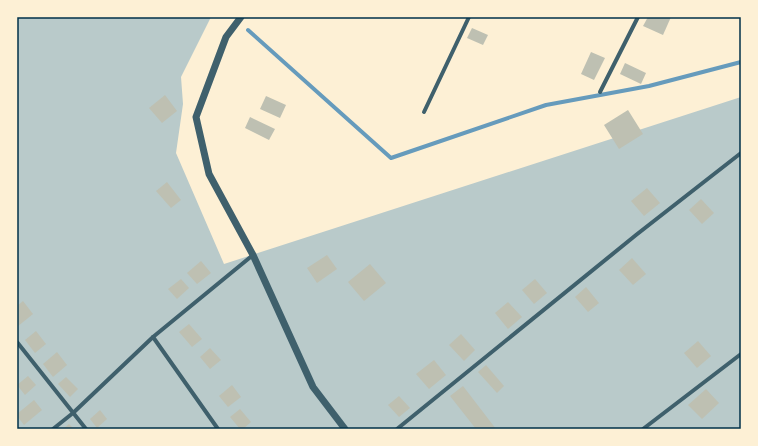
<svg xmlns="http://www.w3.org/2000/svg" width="758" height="446" viewBox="0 0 758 446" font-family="Roboto,sans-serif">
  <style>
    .green { fill: #b9caca }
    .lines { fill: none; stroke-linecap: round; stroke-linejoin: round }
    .stream { stroke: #669bbc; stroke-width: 4 }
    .building { fill: #bec0b2 }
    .minor { stroke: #3f606c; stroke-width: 4 }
    .tertiary { stroke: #3f606c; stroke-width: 7 }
    .neatline { fill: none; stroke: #003049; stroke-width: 1.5 }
  </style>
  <rect width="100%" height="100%" fill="#fdf0d5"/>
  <path class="green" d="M17,17H211L181,77L183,104L176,153L224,264L741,97V429H17Z"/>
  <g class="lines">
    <path class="stream" d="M248,30L391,158L546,105L649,86L741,62"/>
  </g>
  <g class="building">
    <path d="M648,17H671L663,35L643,26Z"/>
    <path d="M472,28L488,35L483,45L467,38Z"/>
    <path d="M591,52L605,58L594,80L581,74Z"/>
    <path d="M625,63L646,73L641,84L620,74Z"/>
    <path d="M165,95L177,111L162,123L149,108Z"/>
    <path d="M266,96L286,105L280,118L260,109Z"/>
    <path d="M628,110L643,134L619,149L604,125Z"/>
    <path d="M250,117L275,129L269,140L245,128Z"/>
    <path d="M167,182L181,200L171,208L156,191Z"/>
    <path d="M647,188L660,203L644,216L631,201Z"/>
    <path d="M701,199L714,213L702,224L689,210Z"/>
    <path d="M327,255L337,269L317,283L307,268Z"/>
    <path d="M632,258L646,274L633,285L619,270Z"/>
    <path d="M201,261L211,273L197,284L187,273Z"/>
    <path d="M370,264L386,283L364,301L348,282Z"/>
    <path d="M181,279L189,288L177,299L168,289Z"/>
    <path d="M535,279L547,293L534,304L522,290Z"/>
    <path d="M586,287L599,303L588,312L575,297Z"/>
    <path d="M23,301L33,314L17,327V306Z"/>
    <path d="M508,302L522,317L508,329L495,313Z"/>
    <path d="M189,324L202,339L192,347L179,332Z"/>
    <path d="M36,331L46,344L35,353L25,340Z"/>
    <path d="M461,334L475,350L464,361L449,345Z"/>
    <path d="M698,341L711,356L697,368L684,353Z"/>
    <path d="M210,348L221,360L210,369L200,357Z"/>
    <path d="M57,352L67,365L53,377L43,364Z"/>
    <path d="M434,360L446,375L429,389L416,374Z"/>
    <path d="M486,365L504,386L497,393L478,372Z"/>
    <path d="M28,376L36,385L25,395L17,385Z"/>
    <path d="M66,377L78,389L70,397L58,384Z"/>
    <path d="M232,385L241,397L228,407L219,396Z"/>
    <path d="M463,386L496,429H476L450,396Z"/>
    <path d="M706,389L719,403L702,419L688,405Z"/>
    <path d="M399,396L410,408L399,417L388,405Z"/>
    <path d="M34,400L42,410L24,425L17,416V414Z"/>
    <path d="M240,409L251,422L243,429H240L230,417Z"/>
    <path d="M100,410L107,419L97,428L90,419Z"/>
    <path d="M69,424L74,429H63Z"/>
  </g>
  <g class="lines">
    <g class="minor">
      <path d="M600,92L638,17"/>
      <path d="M424,112L469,17"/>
      <path d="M153,337L218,429"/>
      <path d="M17,342L86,429"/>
      <path d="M53,429L73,413L153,337L253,255"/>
      <path d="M397,429L636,235L741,153"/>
      <path d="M643,429L741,354"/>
    </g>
    <path class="tertiary" d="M241,17L226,37L196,117L209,174L253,255L313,387L345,429"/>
  </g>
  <rect width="758" height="446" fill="none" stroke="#fdf0d5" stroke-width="36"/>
  <rect x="18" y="18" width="722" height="410" class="neatline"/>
</svg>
